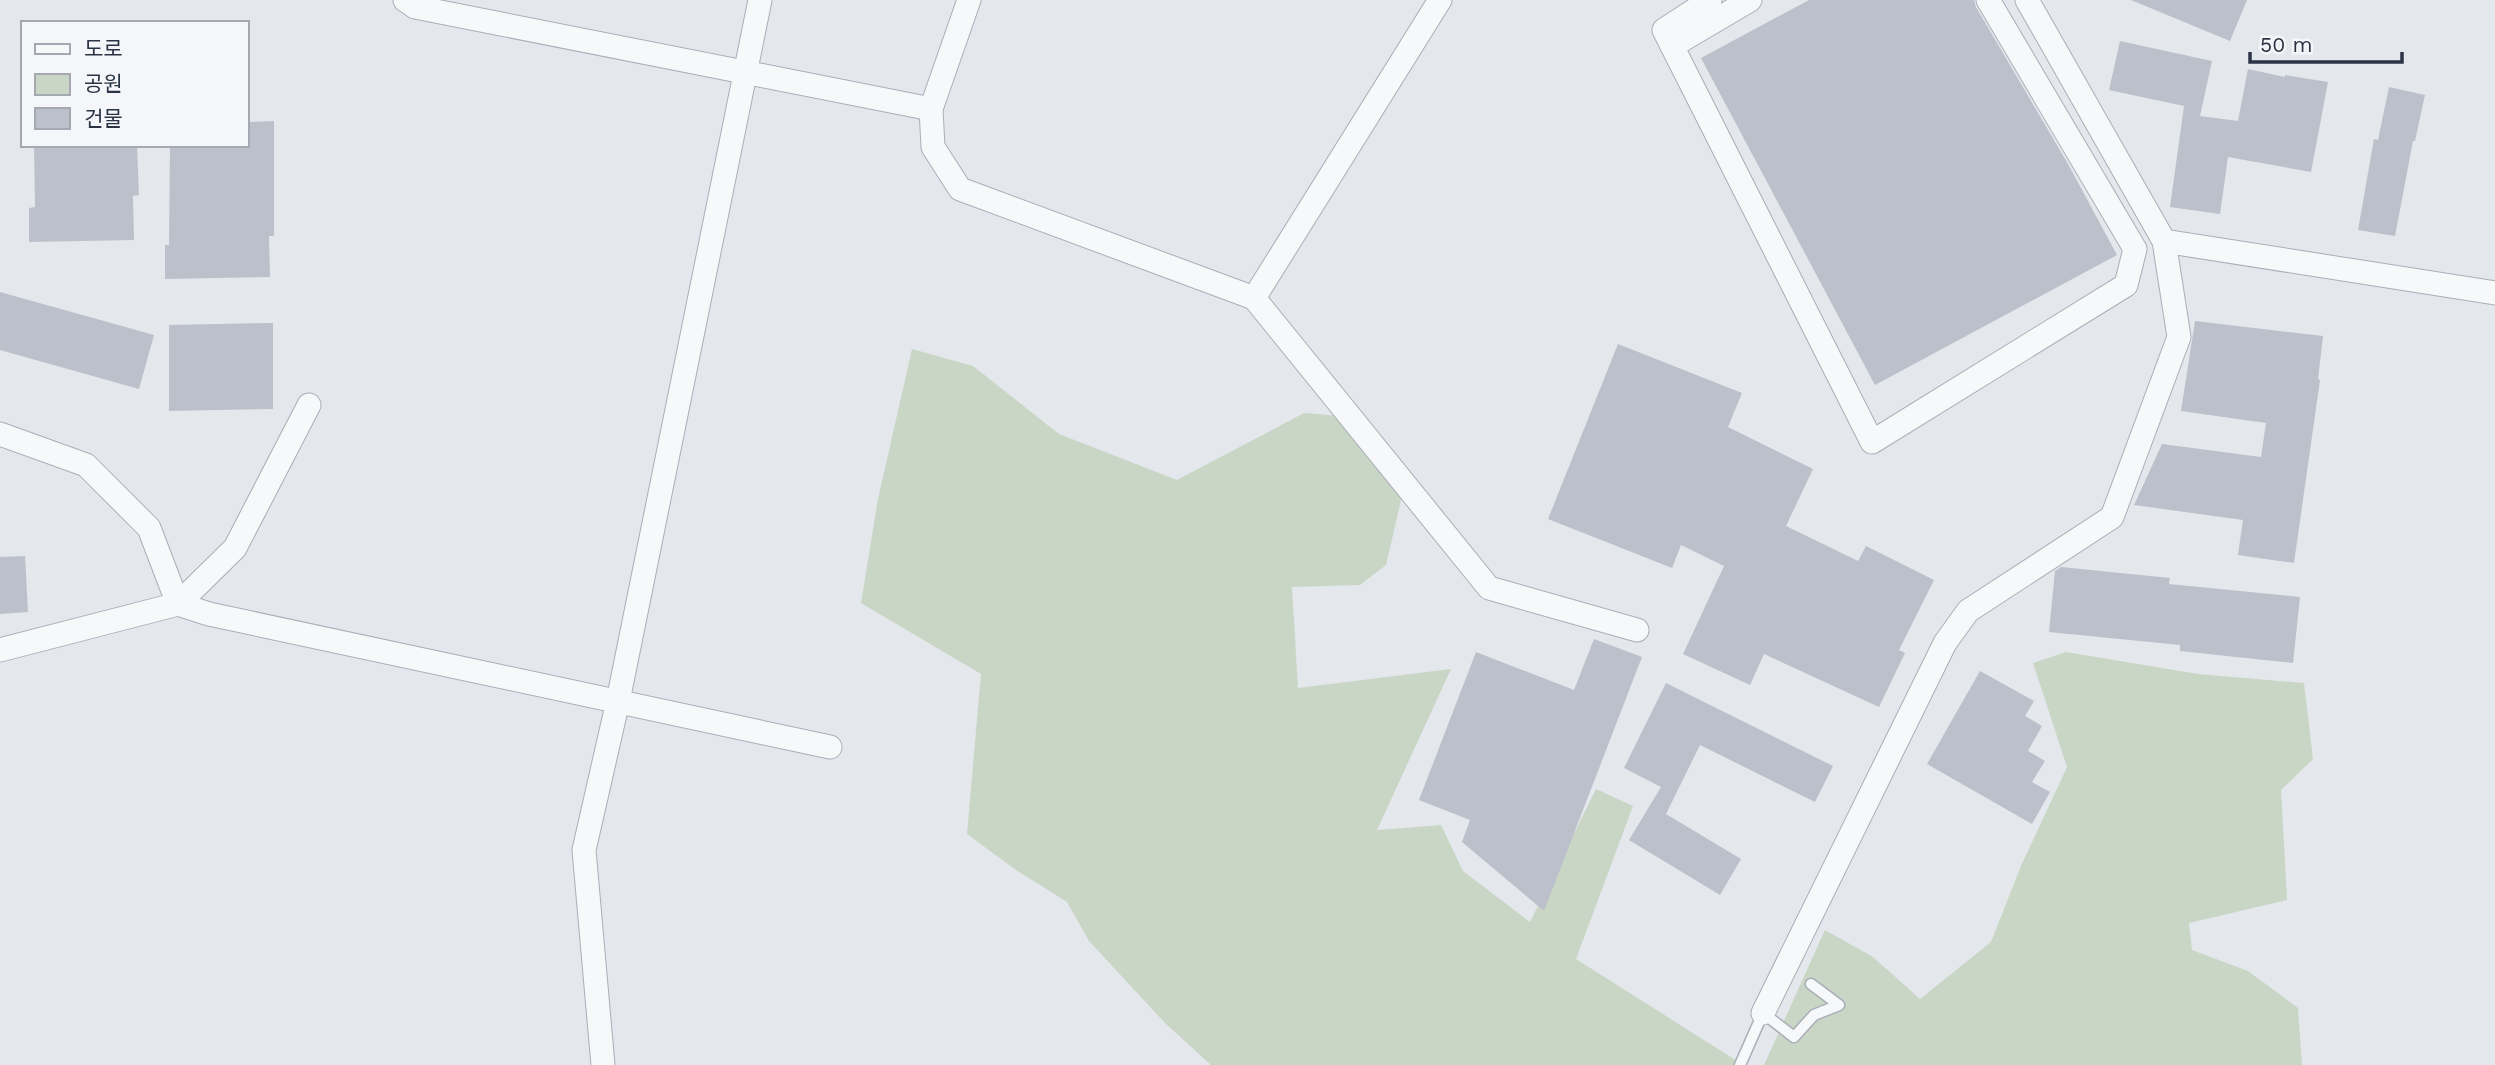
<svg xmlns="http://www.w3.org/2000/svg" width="2495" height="1065" viewBox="0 0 2495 1065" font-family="'Work Sans','Noto Sans KR',sans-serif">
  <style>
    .green { fill: #c9d6c5 }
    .building { fill: #bbc0ca }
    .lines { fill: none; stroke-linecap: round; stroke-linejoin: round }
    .lane-casing { stroke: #a9aeb7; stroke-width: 13 }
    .street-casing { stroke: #a9aeb7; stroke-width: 25 }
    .lane { stroke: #f7f8fa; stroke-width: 10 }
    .street { stroke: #f7f8fa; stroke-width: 23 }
  </style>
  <rect width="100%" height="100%" fill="#e4e7ec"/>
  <g class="green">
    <path d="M912,349L973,366L1059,434L1177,480L1304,413L1341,416L1402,496L1386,565L1360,585L1292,587L1298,688L1451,669L1377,830L1441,825L1463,871L1530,922L1596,789L1633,806L1576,959L1737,1061L1735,1065H1211L1165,1023L1089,941L1067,902L1016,870L967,834L981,674L861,603L878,499Z"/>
    <path d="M2066,652L2198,674L2304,683L2313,759L2281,790L2287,900L2189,923L2192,950L2248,971L2298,1008L2302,1065H1764L1825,930L1873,957L1920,999L1991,942L2021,866L2067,767L2033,663Z"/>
  </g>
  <g class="building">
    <path d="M1809,0H1974L1976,7L2068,164L2117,255L1875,385L1701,58Z"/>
    <path d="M2131,0H2247L2230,41Z"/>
    <path d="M2120,41L2212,61L2200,116L2238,121L2248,69L2285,77V75L2328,82L2311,172L2228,157L2220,214L2170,207L2184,106L2109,90Z"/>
    <path d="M2389,87L2425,95L2415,141H2413L2395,236L2358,230L2374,139L2378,140Z"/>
    <path d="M274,121V236H269L270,277L165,279V245H169L170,145H247V122Z"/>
    <path d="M34,145H137L139,195L133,196L134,240L29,242V208L35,207Z"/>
    <path d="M0,292L154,335L139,389L0,350Z"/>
    <path d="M2195,321L2323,336L2318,379L2320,380L2294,563L2238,555L2243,520L2134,505L2162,444L2261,457L2266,423L2181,411Z"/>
    <path d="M273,323V409L169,411V325Z"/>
    <path d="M1618,344L1742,393L1728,427L1813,469L1786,526L1858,561L1866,546L1934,580L1899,650L1905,653L1879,707L1764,654L1750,685L1683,654L1724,566L1681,545L1672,568L1548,519Z"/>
    <path d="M25,556L28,612L0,614V557Z"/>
    <path d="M2061,567L2170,578L2169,584L2300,597L2293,663L2180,651V645L2049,632L2055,571Z"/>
    <path d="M1594,639L1642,657L1544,911L1462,842L1470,820L1419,800L1476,652L1574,690Z"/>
    <path d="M1980,671L2034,701L2025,716L2042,726L2028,751L2045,761L2032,782L2050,792L2032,824L1927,764Z"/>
    <path d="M1666,683L1833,766L1815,802L1700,745L1666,814L1741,859L1720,895L1629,840L1661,787L1624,768Z"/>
  </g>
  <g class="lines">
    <g class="lane-casing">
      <path id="lane" d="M1740,1065L1763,1013L1794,1037L1814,1015L1839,1005L1811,984"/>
    </g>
    <g class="street-casing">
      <g id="street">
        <path d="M405,0L415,7L931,109"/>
        <path d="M969,0L931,109L933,147L960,189L1254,298L1440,0"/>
        <path d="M1710,0L1664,30L1872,442L2126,285L2135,249L1988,0"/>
        <path d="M2027,0L2164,241L2495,293"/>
        <path d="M1672,46L1750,0"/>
        <path d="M1254,298L1489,588L1637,630"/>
        <path d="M309,405L235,548L178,604L209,614L830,747"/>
        <path d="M0,434L86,465L149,528L178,604L0,650"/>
        <path d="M1763,1013L1945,643L1968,611L2112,517L2179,337L2164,241"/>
        <path d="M603,1065L584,850L618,701L760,0"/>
      </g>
    </g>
    <use href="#lane" class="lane"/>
    <use href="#street" class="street"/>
  </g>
  <rect x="21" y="21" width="228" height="126" fill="#f4f6f9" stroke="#a4a8b1" stroke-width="2"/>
  <rect x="35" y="44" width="35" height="10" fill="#f7f8fa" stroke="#a4a8b1" stroke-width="2"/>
  <text x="84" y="56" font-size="21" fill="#2b3445">도로</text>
  <rect x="35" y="74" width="35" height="21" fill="#c9d6c5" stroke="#a4a8b1" stroke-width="2"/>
  <text x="84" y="91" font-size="21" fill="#2b3445">공원</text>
  <rect x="35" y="108" width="35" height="21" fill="#bbc0ca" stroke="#a4a8b1" stroke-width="2"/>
  <text x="84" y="126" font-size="21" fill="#2b3445">건물</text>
  <path d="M2250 52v10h152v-10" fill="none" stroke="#2b3445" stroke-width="3.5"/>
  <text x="2260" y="52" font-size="21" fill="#2b3445" stroke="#f4f6f9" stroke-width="5" paint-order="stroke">50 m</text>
</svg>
